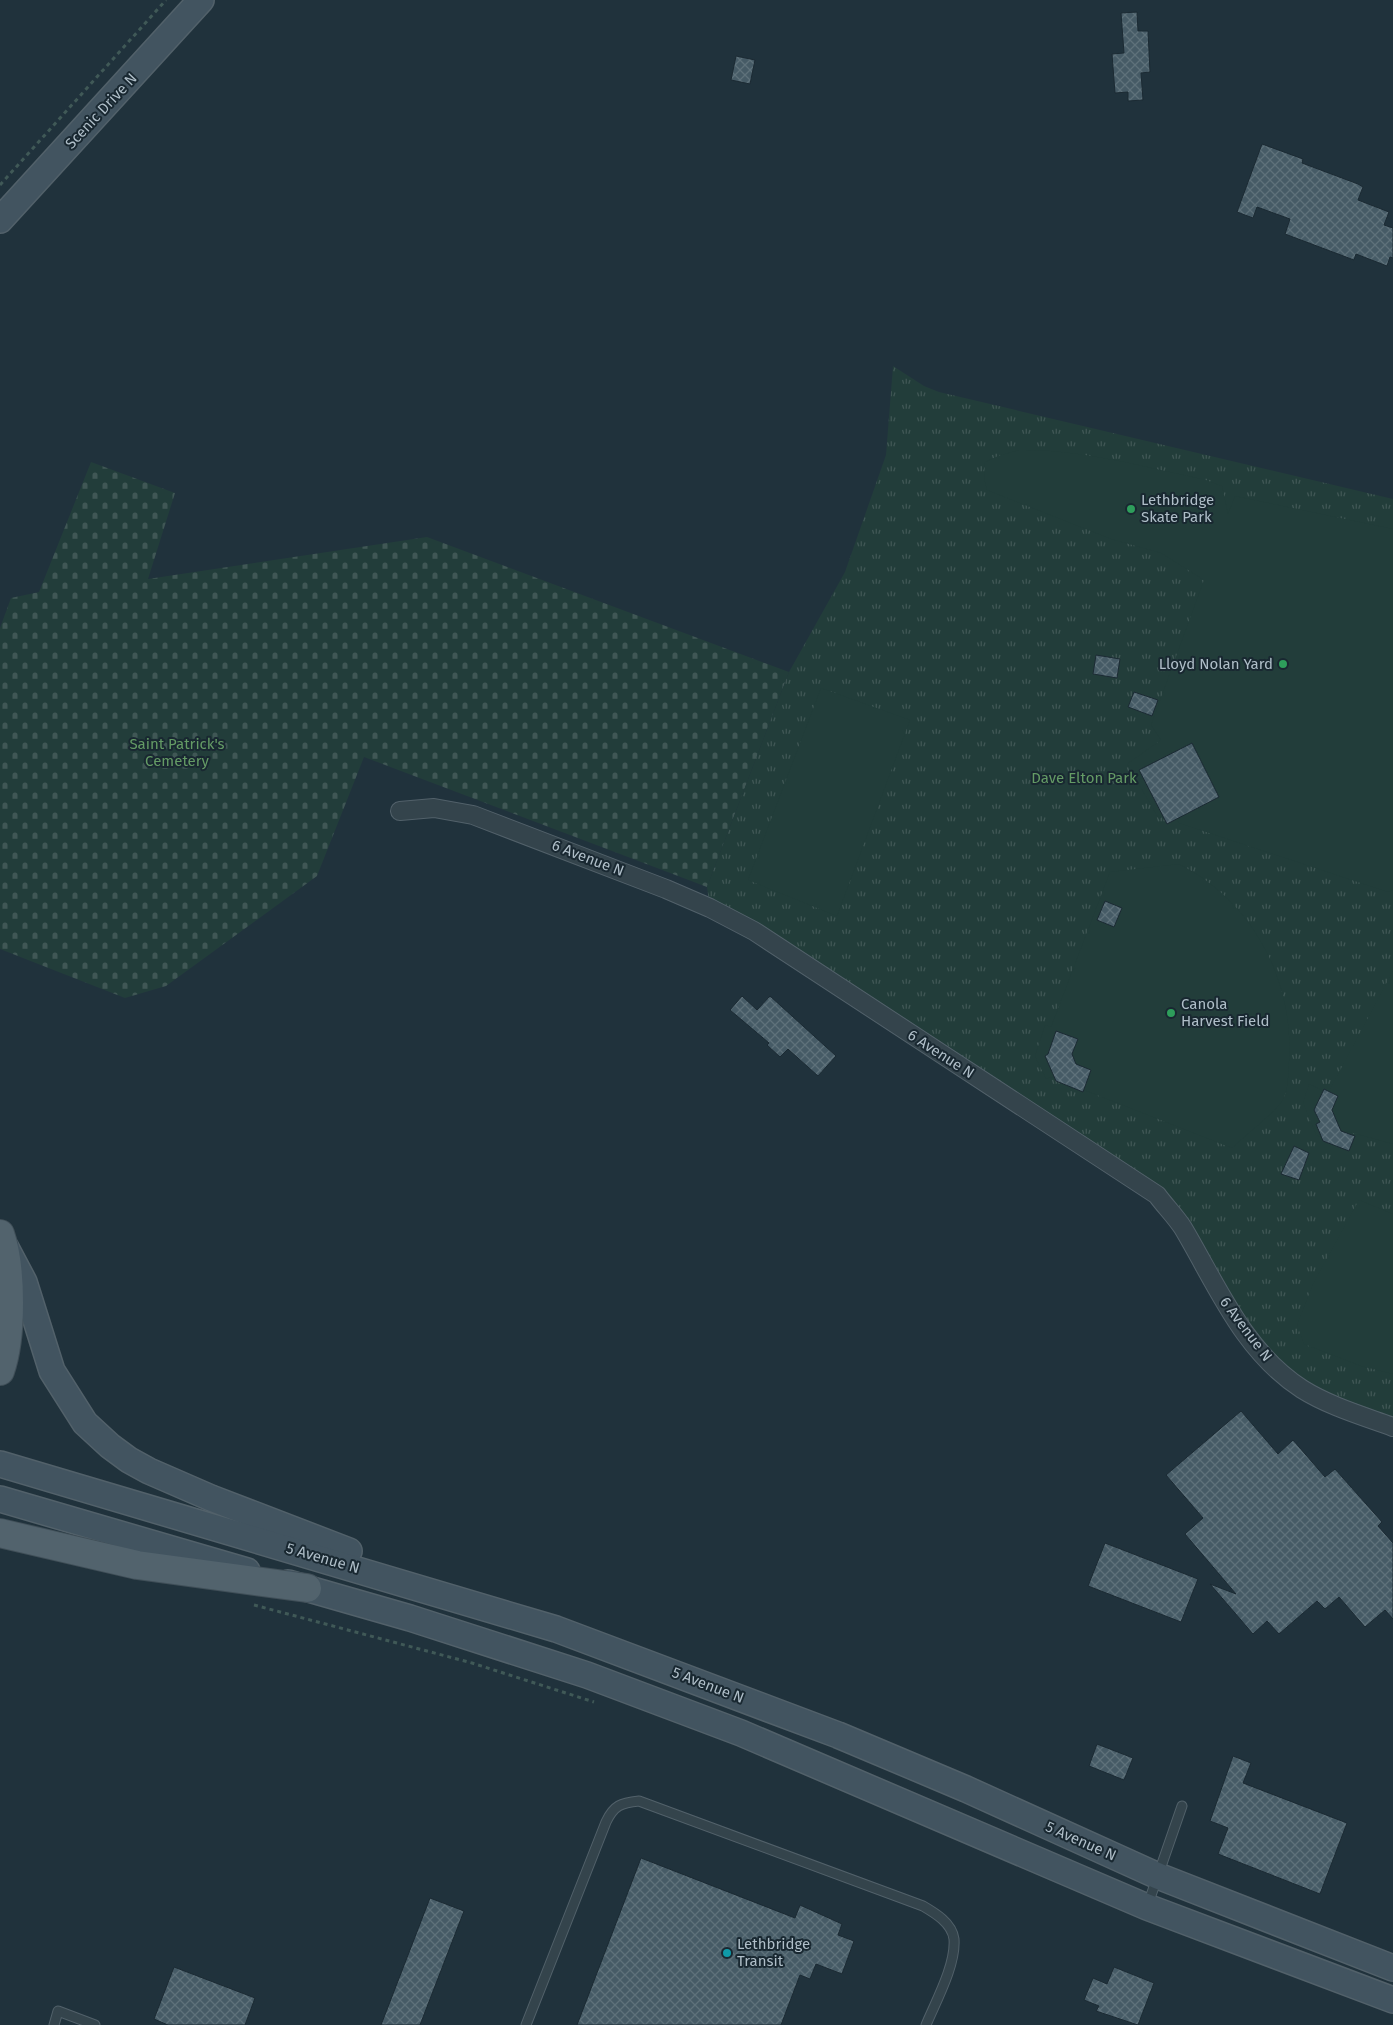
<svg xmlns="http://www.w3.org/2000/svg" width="1393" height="2025" viewBox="0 0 1393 2025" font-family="'Fira Sans',sans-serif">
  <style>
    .cemetery { fill: url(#cemetery-stones) }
    .park { fill: url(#park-tufts) }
    .pitch { fill: #223d3a }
    .building { fill: url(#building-cross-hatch); stroke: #1b2a33 }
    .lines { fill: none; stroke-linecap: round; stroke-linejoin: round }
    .lane-casing { stroke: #52616a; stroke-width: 11 }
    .street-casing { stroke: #52616a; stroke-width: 20 }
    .secondary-casing { stroke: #52616a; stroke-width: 28 }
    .primary-casing { stroke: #404f58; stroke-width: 30 }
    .path { stroke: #405957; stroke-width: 3; stroke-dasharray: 4 4; stroke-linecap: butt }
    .lane { stroke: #34444c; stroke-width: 9 }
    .street { stroke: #34444c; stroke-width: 18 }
    .secondary { stroke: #425460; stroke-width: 25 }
    .primary { stroke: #52636d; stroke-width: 28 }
    .leisure-dot { fill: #2e9e5b; stroke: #192831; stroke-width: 2 }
    .culture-dot { fill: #0f9aa8; stroke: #192831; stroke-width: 2 }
    .labels { text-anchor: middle; stroke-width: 4; stroke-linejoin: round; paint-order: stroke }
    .street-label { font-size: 15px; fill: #afbec8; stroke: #192831 }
    .poi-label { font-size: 15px; fill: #afbec8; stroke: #192831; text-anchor: start }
    .park-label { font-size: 15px; fill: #649b65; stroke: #192831 }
  </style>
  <defs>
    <pattern id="cemetery-stones" width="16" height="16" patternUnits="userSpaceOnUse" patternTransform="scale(1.25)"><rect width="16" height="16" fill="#223d3a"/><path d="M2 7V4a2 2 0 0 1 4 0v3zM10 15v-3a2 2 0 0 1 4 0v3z" fill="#405755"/></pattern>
    <pattern id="park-tufts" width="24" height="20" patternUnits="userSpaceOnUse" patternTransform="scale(1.25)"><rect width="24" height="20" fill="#223d3a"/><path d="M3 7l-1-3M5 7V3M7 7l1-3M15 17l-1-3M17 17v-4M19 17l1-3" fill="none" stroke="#405755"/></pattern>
    <pattern id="building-cross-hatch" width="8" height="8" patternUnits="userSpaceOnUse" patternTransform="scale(1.25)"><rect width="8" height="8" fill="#465b66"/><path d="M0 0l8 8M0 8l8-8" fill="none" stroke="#5e717a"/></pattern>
  </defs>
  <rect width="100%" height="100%" fill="#20323c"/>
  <path class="cemetery" d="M91,462L175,493L148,579L427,537L789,672L707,887L364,757L317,876L166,986L125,998L0,949V628L11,598L39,592Z"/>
  <path class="park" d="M893,366L924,386L939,392L1393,499V1427L1338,1406L1271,1363L1157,1195L710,908L707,887L789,672L845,572L886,455Z"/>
  <g class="pitch">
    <path d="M1019,450C1083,449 1144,467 1206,480L1222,486L1228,514L1235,496L1393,529V890L1388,892L1179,823L1172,812L1159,819L1127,764L1161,740L1151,725L1204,580L1161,553L1111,539L987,490L984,478L985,462L998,456Z"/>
    <path d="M821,688L910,720L837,916L748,880Z"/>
    <path d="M1179,864C1252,901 1294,979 1289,1061C1288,1072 1289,1091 1282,1101C1274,1113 1244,1137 1232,1148L1051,1077L1046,1079L1035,1056L1045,1025L1051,1027L1110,872Z"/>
    <path d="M1393,971V1144L1346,1131L1340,1145L1316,1135L1303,1102L1309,1084L1328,1093Z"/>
    <path d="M1359,1200L1393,1214V1374L1361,1366L1304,1344L1297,1325L1313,1284Z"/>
  </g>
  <g class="building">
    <path d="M1137,12L1138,31H1148L1150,72L1141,73L1143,100L1128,101V92L1115,93L1112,54L1124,53L1121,13Z"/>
    <path d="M736,56L755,60L750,84L731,80Z"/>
    <path d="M1262,144L1303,159L1302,163L1358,184L1363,187L1358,200L1389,212L1384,225L1393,228V258L1390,257L1387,266L1356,254L1354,260L1285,234L1290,219L1257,207L1253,218L1237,212Z"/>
    <path d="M1096,655L1120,659L1117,678L1093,674Z"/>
    <path d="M1134,692L1158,700L1152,716L1128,707Z"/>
    <path d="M1192,743L1219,797L1167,824L1139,770Z"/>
    <path d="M1105,901L1122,908L1114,927L1097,920Z"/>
    <path d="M742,996L757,1010L770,996L836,1056L818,1076L788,1049L780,1057L767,1045L769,1043L730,1010Z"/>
    <path d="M1056,1031L1078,1039L1072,1054L1076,1064L1091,1070L1083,1092L1056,1081L1045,1056L1048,1054Z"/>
    <path d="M1324,1089L1338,1096L1332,1110L1341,1131L1355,1136L1349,1151L1323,1141L1316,1124L1320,1122L1314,1110Z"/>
    <path d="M1294,1146L1309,1153L1299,1180L1281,1174Z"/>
    <path d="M1241,1411L1278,1454L1293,1440L1325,1477L1335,1469L1382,1522L1378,1526L1393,1543V1619L1385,1610L1365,1627L1339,1597L1325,1609L1317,1601L1279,1634L1267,1621L1253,1634L1210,1584L1236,1594L1185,1534L1203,1518L1166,1475Z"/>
    <path d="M1105,1543L1198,1579L1181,1622L1088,1586Z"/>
    <path d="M1097,1744L1133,1758L1124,1780L1089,1766Z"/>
    <path d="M1233,1756L1251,1763L1243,1783L1347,1823L1320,1894L1218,1854L1228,1828L1210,1821Z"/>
    <path d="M641,1858L795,1918L800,1905L842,1924L838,1935L854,1941L842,1974L816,1964L810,1979L800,1975L781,2025H577Z"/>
    <path d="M430,1898L464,1911L420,2025H381Z"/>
    <path d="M174,1967L255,1998L245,2025H168L154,2019Z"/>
    <path d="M1114,1967L1154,1983L1138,2025L1096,2011L1099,2006L1084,2000L1093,1978L1107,1984Z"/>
  </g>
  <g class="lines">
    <g class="lane-casing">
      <g id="lane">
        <path d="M1147,1907L1182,1806"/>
        <path d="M54,2025L58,2011L95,2025"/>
        <path d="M526,2025L606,1822C614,1805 621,1803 639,1801L923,1906C935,1913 952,1923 954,1939C956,1965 936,2001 926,2025"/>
      </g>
    </g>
    <g class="street-casing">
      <path id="street" d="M400,811L434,808L473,815L666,889L710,908L754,931L1157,1195C1165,1206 1176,1217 1183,1228C1217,1285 1243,1351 1302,1389C1329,1406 1363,1416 1393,1427"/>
    </g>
    <g class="secondary-casing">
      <g id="secondary">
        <path d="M0,220L201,0"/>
        <path d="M6,1248L24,1282L52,1371L85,1423L110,1446L129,1460L149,1471L211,1498L349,1551"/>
        <path d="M0,1464L556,1629L838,1735L966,1789L1158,1876L1393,1968"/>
        <path d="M0,1499L247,1571"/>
        <path d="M288,1583L410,1618L587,1675L741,1733L1147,1907L1393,2000"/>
      </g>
    </g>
    <g class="primary-casing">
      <g id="primary">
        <path d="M0,1234C12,1268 12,1337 0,1371"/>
        <path d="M0,1533L137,1565L307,1588"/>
      </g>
    </g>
    <g class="path">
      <path d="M0,185L166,0"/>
      <path d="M254,1605L472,1663L594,1702"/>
    </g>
    <use href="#lane" class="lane"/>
    <use href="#street" class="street"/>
    <use href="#secondary" class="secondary"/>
    <use href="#primary" class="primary"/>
  </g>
  <g class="leisure-dot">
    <circle cx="1131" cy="509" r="5"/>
    <circle cx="1283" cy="664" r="5"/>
    <circle cx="1171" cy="1013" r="5"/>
  </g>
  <circle class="culture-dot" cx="727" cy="1953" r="5"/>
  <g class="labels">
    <g class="street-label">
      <text transform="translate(101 111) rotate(-47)" y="5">Scenic Drive N</text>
      <text transform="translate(588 858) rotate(21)" y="5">6 Avenue N</text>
      <text transform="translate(941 1054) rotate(33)" y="5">6 Avenue N</text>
      <text transform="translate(1246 1329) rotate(53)" y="5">6 Avenue N</text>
      <text transform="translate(323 1558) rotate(16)" y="5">5 Avenue N</text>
      <text transform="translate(708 1685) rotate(21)" y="5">5 Avenue N</text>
      <text transform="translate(1081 1841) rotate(24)" y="5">5 Avenue N</text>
    </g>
    <g class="poi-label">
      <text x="1141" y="505">Lethbridge<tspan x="1141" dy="17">Skate Park</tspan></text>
      <text x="1273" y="669" text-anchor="end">Lloyd Nolan Yard</text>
      <text x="1181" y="1009">Canola<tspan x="1181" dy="17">Harvest Field</tspan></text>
      <text x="737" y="1949">Lethbridge<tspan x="737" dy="17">Transit</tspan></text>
    </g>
    <g class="park-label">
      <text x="177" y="749">Saint Patrick's<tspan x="177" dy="17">Cemetery</tspan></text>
      <text x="1084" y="783">Dave Elton Park</text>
    </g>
  </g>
</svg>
